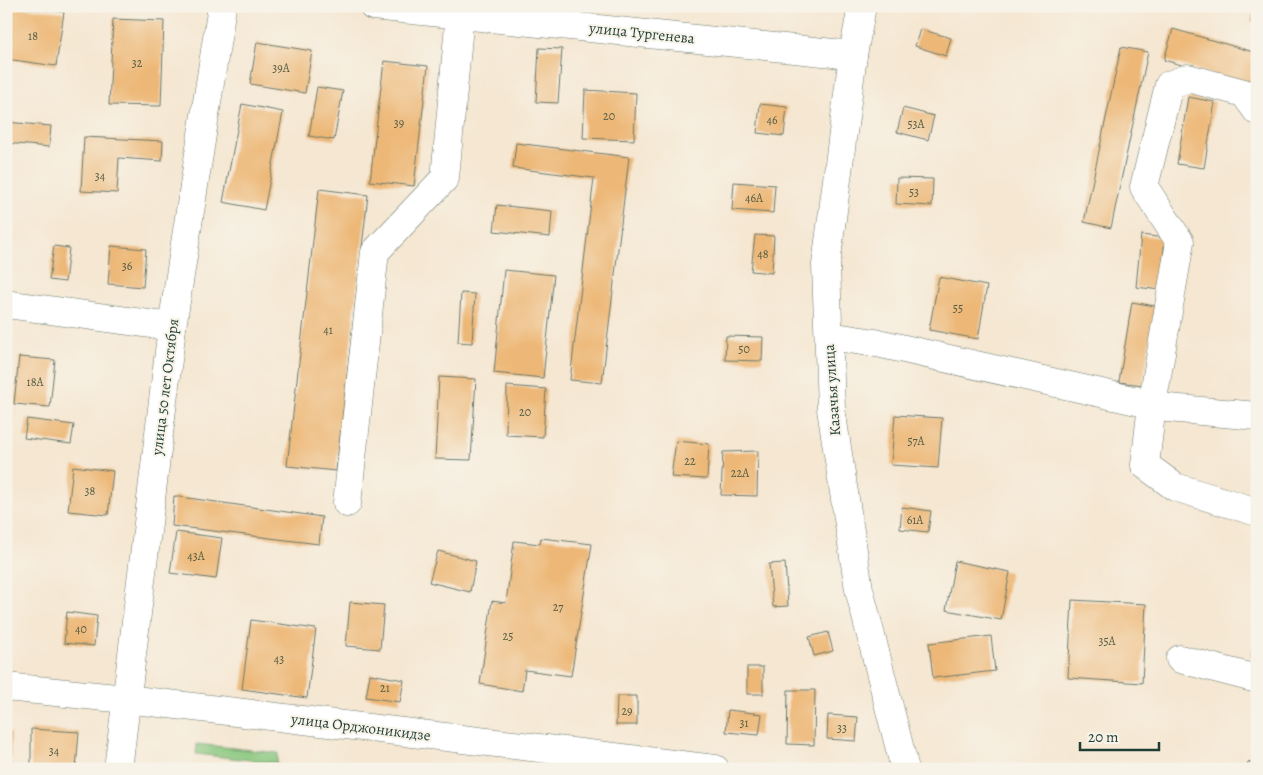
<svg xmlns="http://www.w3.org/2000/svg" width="1263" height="775" viewBox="0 0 1263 775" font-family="Alegreya,serif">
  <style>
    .green { fill: #88c67d; stroke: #548258 }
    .building { fill: #edb877 }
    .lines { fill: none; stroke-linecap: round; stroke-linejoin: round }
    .minor-casing { stroke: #6a786b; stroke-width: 29 }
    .minor { stroke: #fff; stroke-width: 28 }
    .labels { text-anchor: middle; stroke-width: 4; stroke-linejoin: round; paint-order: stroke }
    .number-label { font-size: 12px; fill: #525c45 }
    .street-label { font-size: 15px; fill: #1f3d34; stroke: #f7f3e8 }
  </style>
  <rect width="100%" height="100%" fill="#f7f3e8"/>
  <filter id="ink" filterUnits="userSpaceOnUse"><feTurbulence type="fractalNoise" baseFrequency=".02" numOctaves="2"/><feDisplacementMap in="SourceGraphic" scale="10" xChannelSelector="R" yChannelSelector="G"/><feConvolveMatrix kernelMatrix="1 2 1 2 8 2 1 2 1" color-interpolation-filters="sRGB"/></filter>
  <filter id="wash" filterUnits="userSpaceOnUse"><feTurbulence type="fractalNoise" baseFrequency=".0096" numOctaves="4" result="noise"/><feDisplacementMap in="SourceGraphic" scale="20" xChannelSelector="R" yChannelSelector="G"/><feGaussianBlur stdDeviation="1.12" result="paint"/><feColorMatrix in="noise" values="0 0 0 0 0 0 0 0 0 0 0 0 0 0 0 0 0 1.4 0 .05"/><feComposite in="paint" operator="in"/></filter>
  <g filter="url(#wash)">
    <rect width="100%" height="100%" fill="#f5e7d2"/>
    <path class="green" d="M197,744L278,753L277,763L196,754Z"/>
    <g id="blocks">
      <g class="building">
        <path d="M6,6L64,12L56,66L6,59Z"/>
        <path d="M753,6H790L791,8L754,10Z"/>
        <path d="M1255,6H1257V24L1251,22Z"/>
        <path d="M113,19L164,21L161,106L109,105Z"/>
        <path d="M920,29L951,38L946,56L915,46Z"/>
        <path d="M1173,29L1257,53V87L1164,60Z"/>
        <path d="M257,42L312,51L305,93L250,84Z"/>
        <path d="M1121,47L1148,52L1111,228L1084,222Z"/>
        <path d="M539,48L562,49L558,103L536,102Z"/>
        <path d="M384,61L428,66L414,186L370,181Z"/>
        <path d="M317,87L343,91L334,140L309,136Z"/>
        <path d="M585,90L636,93L634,140L583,138Z"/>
        <path d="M1188,97L1215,102L1204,168L1177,164Z"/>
        <path d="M242,104L283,112L264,210L223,202Z"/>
        <path d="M760,104L787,107L784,136L757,133Z"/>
        <path d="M903,108L934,116L928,140L897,132Z"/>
        <path d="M6,122L51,126L49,147L6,143Z"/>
        <path d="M84,137L163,141L162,161L119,158L117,193L81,191Z"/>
        <path d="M516,143L629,157L602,383L570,380L594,178L513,168Z"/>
        <path d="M897,178L933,179L932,206L896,204Z"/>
        <path d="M734,182L775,185L773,213L732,210Z"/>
        <path d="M319,189L368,195L336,471L287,466Z"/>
        <path d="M497,205L552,211L550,237L494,231Z"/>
        <path d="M755,235L774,236L772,273L751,271Z"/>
        <path d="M1141,235L1165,238L1160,290L1136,287Z"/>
        <path d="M54,246L69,248L65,282L49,280Z"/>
        <path d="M111,246L146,249L143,287L108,284Z"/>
        <path d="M504,270L554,275L543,378L494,373Z"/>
        <path d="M939,277L987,286L978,339L929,330Z"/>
        <path d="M461,293L475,294L472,343L458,342Z"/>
        <path d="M1132,302L1155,306L1143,385L1119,382Z"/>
        <path d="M726,336L763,337L762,361L725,360Z"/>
        <path d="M19,357L55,360L50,407L14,404Z"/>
        <path d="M439,377L476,379L471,460L435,459Z"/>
        <path d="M507,386L546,389L543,437L506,435Z"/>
        <path d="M895,415L942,418L938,468L891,465Z"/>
        <path d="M27,419L74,425L71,444L24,438Z"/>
        <path d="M676,441L709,444L707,479L671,477Z"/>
        <path d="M758,451L757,496L721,495L723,452Z"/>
        <path d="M73,466L113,471L108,515L68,511Z"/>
        <path d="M174,496L322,517L319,544L172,526Z"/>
        <path d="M902,507L931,511L928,532L900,529Z"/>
        <path d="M176,532L222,538L216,579L170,573Z"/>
        <path d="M541,538L592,544L571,676L525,670L522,691L480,684L492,601L506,603L514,541L540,544Z"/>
        <path d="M438,551L476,561L470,592L429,582Z"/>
        <path d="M955,561L1010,572L1001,620L946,610Z"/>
        <path d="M785,563L788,606L773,607L769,564Z"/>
        <path d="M1072,600L1146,604L1142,683L1068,678Z"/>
        <path d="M350,602L384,605L380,649L346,646Z"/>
        <path d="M67,612L97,616L94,646L64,643Z"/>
        <path d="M251,620L316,629L307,698L242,689Z"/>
        <path d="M1256,629H1257V658L1251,657Z"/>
        <path d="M828,632L833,651L814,656L809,637Z"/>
        <path d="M991,636L995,671L933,678L929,643Z"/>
        <rect x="747" y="667" width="16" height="27"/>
        <path d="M370,674L404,680L400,702L366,697Z"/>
        <path d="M788,690H815L814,745L787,744Z"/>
        <path d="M617,696H637V725H616Z"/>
        <path d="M728,710L762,714L759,735L726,732Z"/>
        <path d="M828,715L858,717L856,741L827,739Z"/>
        <path d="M31,729L79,732L76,769H31Z"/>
        <path d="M6,732L11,733V769H6Z"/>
        <path d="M1248,762L1257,764V769H1247Z"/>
      </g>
    </g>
  </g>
  <g filter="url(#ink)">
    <use href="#blocks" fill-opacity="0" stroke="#6a786b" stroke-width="1"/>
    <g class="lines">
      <g class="minor-casing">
        <g id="minor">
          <path d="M373,6L853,55"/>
          <path d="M862,6L853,55L826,265L831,409L859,589L905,769"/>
          <path d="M1257,111L1244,93L1188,78L1169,85L1144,187L1180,242L1152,405L1145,465L1175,487L1257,512"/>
          <path d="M6,304L172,327"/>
          <path d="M829,336L882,344L1168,408L1257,416"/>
          <path d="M347,503L375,252L445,178L460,14"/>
          <path d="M1180,659L1257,679"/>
          <path d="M6,687L126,699L715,769"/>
          <path d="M118,769L172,327L222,6"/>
        </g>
      </g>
      <use href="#minor" class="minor"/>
    </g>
  </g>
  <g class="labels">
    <g class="number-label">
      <text x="33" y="40">18</text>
      <text x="137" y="67">32</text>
      <text x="281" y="72">39А</text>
      <text x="609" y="120">20</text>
      <text x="772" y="124">46</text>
      <text x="399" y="127">39</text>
      <text x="916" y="128">53А</text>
      <text x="100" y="180">34</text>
      <text x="914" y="196">53</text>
      <text x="754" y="202">46А</text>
      <text x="763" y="258">48</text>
      <text x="127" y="270">36</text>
      <text x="958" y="312">55</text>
      <text x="328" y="334">41</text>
      <text x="744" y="353">50</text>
      <text x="35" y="386">18А</text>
      <text x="525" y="416">20</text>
      <text x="916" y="445">57А</text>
      <text x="690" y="465">22</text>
      <text x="740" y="477">22А</text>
      <text x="90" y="495">38</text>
      <text x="915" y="524">61А</text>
      <text x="196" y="560">43А</text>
      <text x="558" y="611">27</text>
      <text x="81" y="633">40</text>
      <text x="508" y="640">25</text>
      <text x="1107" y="645">35А</text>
      <text x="279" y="663">43</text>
      <text x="385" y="692">21</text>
      <text x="627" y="715">29</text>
      <text x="744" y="727">31</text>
      <text x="842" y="732">33</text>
      <text x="54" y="755">34</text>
    </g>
    <g class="street-label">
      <text transform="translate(642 33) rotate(6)" y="5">улица Тургенева</text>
      <text transform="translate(165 387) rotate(-83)" y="5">улица 50 лет Октября</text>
      <text transform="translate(832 390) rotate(-94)" y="5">Казачья улица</text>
      <text transform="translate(361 727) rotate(7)" y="5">улица Орджоникидзе</text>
    </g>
  </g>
  <rect width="1263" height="775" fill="none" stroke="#f7f3e8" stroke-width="25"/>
  <path d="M1080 742v8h79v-8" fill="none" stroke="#1f3d34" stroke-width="2.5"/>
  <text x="1088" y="742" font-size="15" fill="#1f3d34" stroke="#f7f3e8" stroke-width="4" paint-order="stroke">20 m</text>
</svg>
